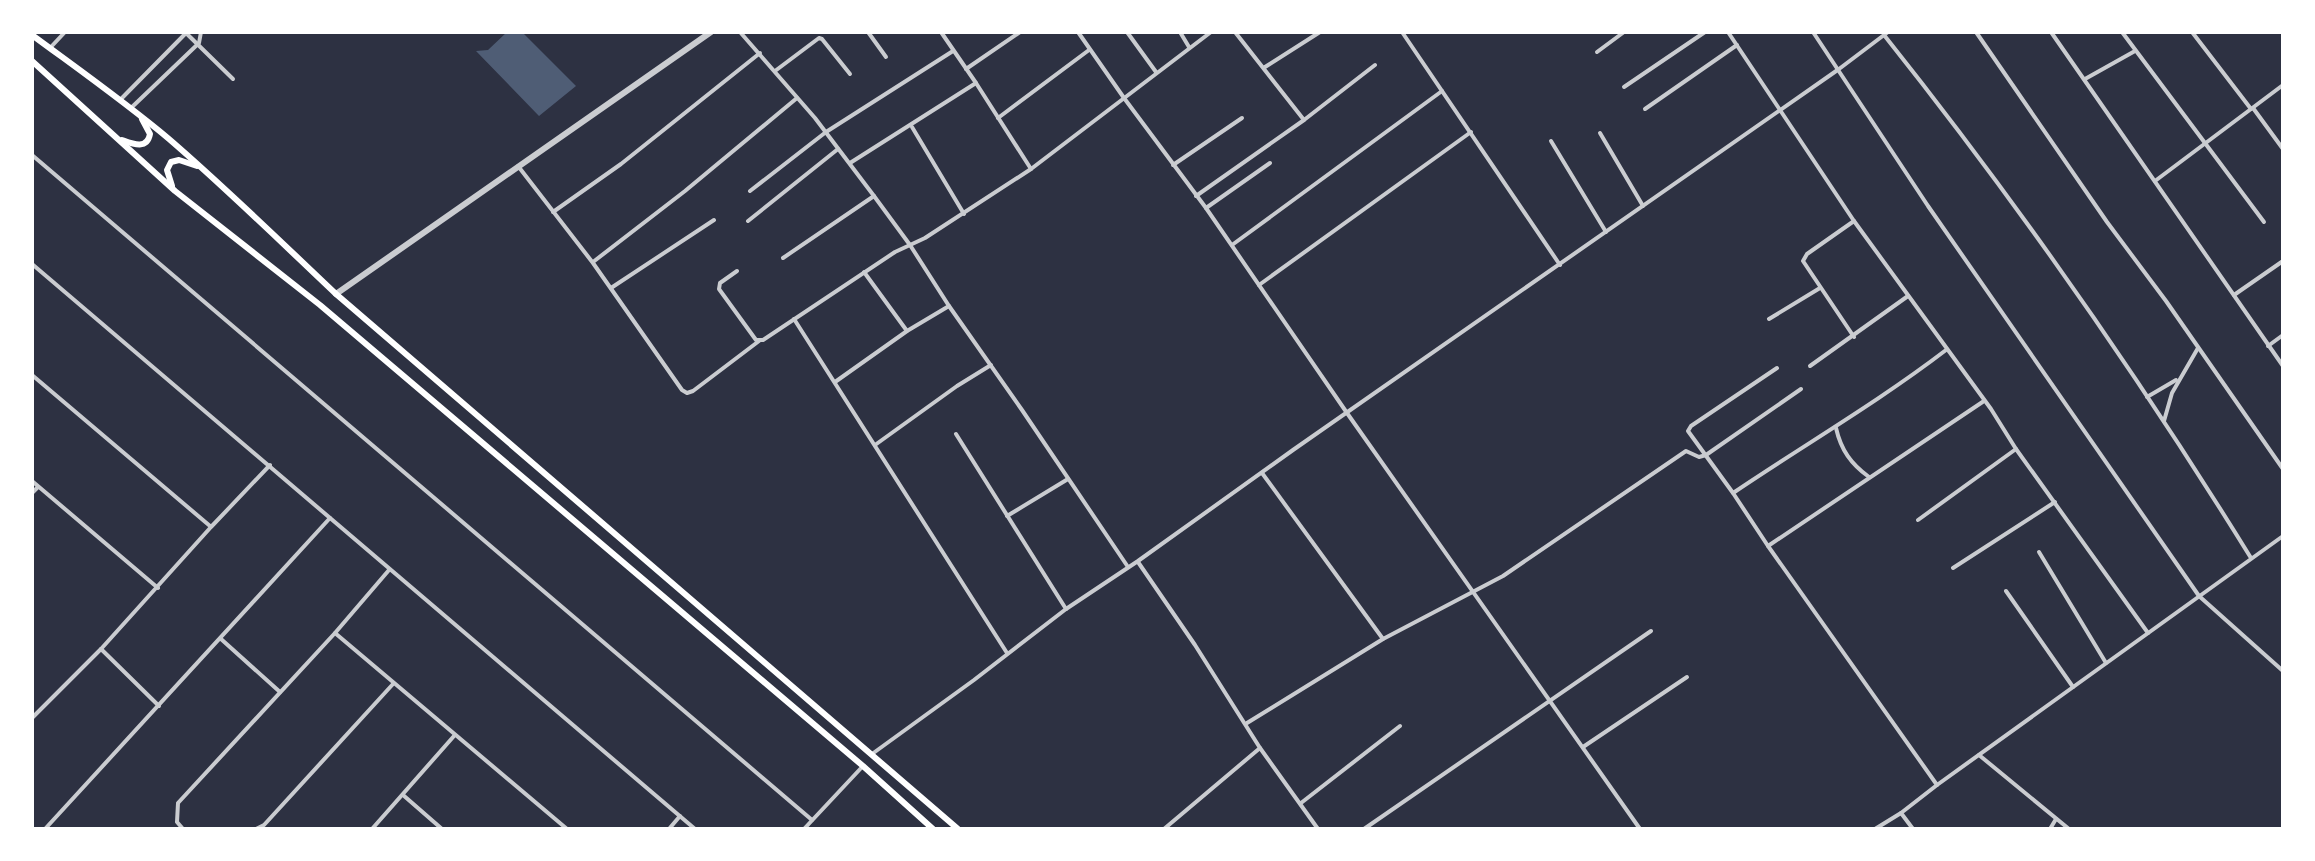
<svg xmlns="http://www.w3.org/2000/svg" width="2315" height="861" viewBox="0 0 2315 861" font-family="'Crimson Pro',serif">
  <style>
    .water { fill: #4f5d75 }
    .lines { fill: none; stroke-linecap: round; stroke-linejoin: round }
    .minor { stroke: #caccd0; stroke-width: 4 }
    .tertiary { stroke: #caccd0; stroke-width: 6 }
    .secondary { stroke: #fff; stroke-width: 6 }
  </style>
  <rect width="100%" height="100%" fill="#2d3142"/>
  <path class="water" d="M507,32H522L576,86L539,116L476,51L488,50Z"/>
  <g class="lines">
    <g class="minor">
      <path d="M740,32L815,118L874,196L910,245L949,306L1022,410L1128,567"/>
      <path d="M868,32L886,57"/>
      <path d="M941,32L976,83L1031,169"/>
      <path d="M1078,32L1124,98L1206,208L1347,413L1640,829"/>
      <path d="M1127,32L1156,72"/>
      <path d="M1180,32L1189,47"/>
      <path d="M1235,32L1304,120"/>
      <path d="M1402,32L1560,265"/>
      <path d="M1728,32L1854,221L1991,409L2016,449L2148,633"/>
      <path d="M1813,32L1928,206L2199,596L2283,671"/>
      <path d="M1976,32L2107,222L2166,301L2283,469"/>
      <path d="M2051,32L2283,366"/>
      <path d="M2122,32L2264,222"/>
      <path d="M2192,32L2251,109"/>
      <path d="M186,33L233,79"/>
      <path d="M1884,35C2017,202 2139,377 2251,558"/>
      <path d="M50,48L65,32"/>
      <path d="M1597,52L1624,32"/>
      <path d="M1265,67L1320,32"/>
      <path d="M966,69L1020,32"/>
      <path d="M775,71L819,38L822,39L850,74"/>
      <path d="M2085,79L2135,51"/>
      <path d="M1624,87L1705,32"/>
      <path d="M121,99L186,33L189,32"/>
      <path d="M131,108L199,43L201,32"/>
      <path d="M2253,108L2283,149"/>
      <path d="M1645,109L1737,45"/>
      <path d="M998,118L1089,50"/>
      <path d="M912,127L964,214"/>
      <path d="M1600,133L1643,206"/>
      <path d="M1551,141L1606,232"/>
      <path d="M32,155L812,820"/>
      <path d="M850,163L976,83"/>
      <path d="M1173,165L1242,118"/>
      <path d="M518,166L593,263L682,390L687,393L693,391L759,341"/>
      <path d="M2155,181L2283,85"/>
      <path d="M750,191L826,132L953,51"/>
      <path d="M1196,196L1304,120L1375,65"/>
      <path d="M1206,208L1270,163"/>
      <path d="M553,212L621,164L760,53"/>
      <path d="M748,221L838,149"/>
      <path d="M1232,245L1442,91"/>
      <path d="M783,258L874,196"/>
      <path d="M593,262L685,191L797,98"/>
      <path d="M32,264L695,829"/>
      <path d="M737,271L720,283L719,289L756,340H763L895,252L925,238L1031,169L1211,32"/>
      <path d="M864,272L907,331"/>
      <path d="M1259,285L1471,132"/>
      <path d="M611,288L714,220"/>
      <path d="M2234,295L2283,261"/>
      <path d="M794,319L1007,653"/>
      <path d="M1769,319L1820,288"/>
      <path d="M1854,337L1803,261L1807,254L1854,221"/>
      <path d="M2268,346L2283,335"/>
      <path d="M1810,366L1908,296"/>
      <path d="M1777,368L1691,426L1688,431L1733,493L1768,546L1937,785"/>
      <path d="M32,375L210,526"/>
      <path d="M835,382L907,331L949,306"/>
      <path d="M2147,397L2176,380"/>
      <path d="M2164,421L2172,393L2198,348"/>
      <path d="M1836,428C1841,450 1851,464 1869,477"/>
      <path d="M956,434L1066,609"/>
      <path d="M875,445L957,386L991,365"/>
      <path d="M1262,473L1383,639"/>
      <path d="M32,481L158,588"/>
      <path d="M32,493L38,487"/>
      <path d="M1733,493C1804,445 1878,402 1946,350"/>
      <path d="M1007,516L1068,479"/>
      <path d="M1918,520L2016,449"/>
      <path d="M1768,546L1984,401"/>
      <path d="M2039,552L2106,663"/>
      <path d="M1138,562L1195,645L1260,748L1318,829"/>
      <path d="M1953,568L2055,502"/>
      <path d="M2006,591L2073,687"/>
      <path d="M335,633L567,829"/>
      <path d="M221,639L280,692"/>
      <path d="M101,649L159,706"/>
      <path d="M32,718L101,649L211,527L270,465"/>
      <path d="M1247,723L1383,639L1503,576L1686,451L1699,457L1706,455L1801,389"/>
      <path d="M1583,747L1687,677"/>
      <path d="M872,754L974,680L1066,609L1138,561L1293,450L1839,69L1888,32"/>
      <path d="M1979,755L2069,829"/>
      <path d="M403,795L442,829"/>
      <path d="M1301,803L1400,726"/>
      <path d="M1901,813L1913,829"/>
      <path d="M45,829L330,518"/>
      <path d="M183,829L177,822L178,803L335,633L389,570"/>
      <path d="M256,829L264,825L393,684"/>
      <path d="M372,829L454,736"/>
      <path d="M669,829L680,816"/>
      <path d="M804,829L863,766"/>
      <path d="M1164,829L1260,748"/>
      <path d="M1364,829L1651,631"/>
      <path d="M1875,829L1901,813L1937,785L2283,536"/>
      <path d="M2050,829L2056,819"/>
    </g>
    <path class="tertiary" d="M336,294L711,32"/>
    <g class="secondary">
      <path d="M32,35C78,69 125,102 169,139C227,189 281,242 336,294L958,829"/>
      <path d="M32,61L175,191L320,305L863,766L933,829"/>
      <path d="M122,140C133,144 147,150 150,134L142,119"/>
      <path d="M172,186L167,170L171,162L179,160L197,166"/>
    </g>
  </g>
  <rect width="2315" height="861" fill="none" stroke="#ffffff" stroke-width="68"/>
</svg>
